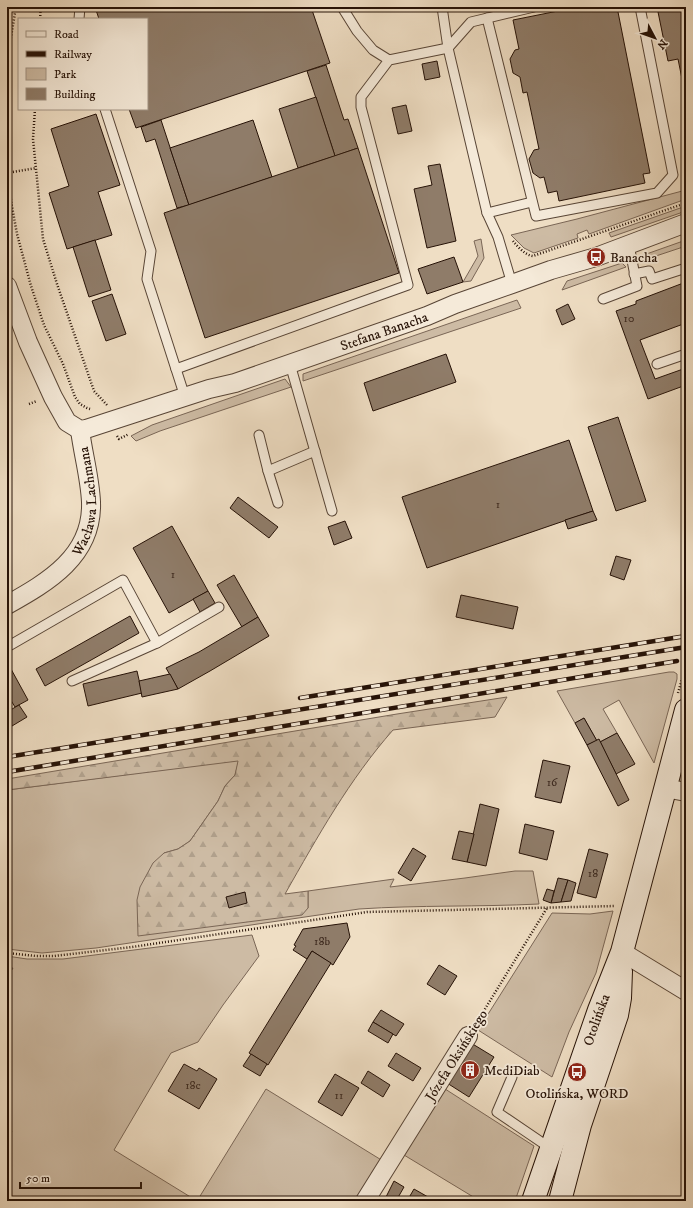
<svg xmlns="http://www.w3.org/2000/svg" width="693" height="1208" viewBox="0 0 693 1208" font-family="'IM FELL DW Pica',serif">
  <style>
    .green { fill: #cdbba4; stroke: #7a6656 }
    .forest { fill: url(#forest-firs); stroke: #7a6656 }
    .building { fill: #8f7c69; stroke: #261207 }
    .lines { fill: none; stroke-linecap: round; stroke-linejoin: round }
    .lane-casing { stroke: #584536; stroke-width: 11 }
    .street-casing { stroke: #584536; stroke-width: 20 }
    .secondary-casing { stroke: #261207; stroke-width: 24 }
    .path { stroke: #261207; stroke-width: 2.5; stroke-dasharray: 1 2; stroke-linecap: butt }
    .lane { stroke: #f5ead9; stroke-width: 9 }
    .street { stroke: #f5ead9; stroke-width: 18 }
    .secondary { stroke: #f5ead9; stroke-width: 22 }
    .rail-casing { stroke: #261207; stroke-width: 4.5 }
    .rail { stroke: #f5ead9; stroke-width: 3; stroke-dasharray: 9; stroke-linecap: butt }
    .labels { text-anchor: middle; stroke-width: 3.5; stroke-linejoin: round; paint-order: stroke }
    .number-label { font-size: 12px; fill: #402c20 }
    .poi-label { font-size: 14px; fill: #261207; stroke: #f5ead9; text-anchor: start }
    .street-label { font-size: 14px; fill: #261207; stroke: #f5ead9 }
  </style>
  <defs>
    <pattern id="forest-firs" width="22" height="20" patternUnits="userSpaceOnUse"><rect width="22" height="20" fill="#cdbba4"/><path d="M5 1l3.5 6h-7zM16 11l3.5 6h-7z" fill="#b0a08c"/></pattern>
  </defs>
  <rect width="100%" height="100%" fill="#efdec4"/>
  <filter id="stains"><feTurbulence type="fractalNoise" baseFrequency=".005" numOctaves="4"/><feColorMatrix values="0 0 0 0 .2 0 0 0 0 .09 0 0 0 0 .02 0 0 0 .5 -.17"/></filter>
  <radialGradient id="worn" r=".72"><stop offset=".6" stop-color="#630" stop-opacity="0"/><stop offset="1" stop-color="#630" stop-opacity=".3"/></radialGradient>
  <g class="green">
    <path d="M686,190V199L589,234L587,230L577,234L578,238L534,253L524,248L511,235L577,219Z"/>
    <path d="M686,206V211L611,237L609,233Z"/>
    <path d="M481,239L484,258L471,281L463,282L478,256L474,241Z"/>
    <path d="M686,240V246L638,262V257Z"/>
    <path d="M622,263L626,267L562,290L567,281Z"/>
    <path d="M517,300L521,308L303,381V374Z"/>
    <path d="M285,379L291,387L160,431L136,441L131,436L152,425Z"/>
    <path d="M669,672H674L677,674V679L654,763L619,700L603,709L617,733L600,742L597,741L584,718L575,723L557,691Z"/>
    <path d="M239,760L235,775L225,786L218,801L190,841L178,849L164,853L308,908V891L394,879L390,887L465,878L515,871H533L539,904C479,907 419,905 359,909L96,948L42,953L7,949V790Z"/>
    <path d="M613,911L596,973L569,1032L552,1077L478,1030L552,913L590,914Z"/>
    <path d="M252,935L259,956L223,1005L198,1042L171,1053L114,1150L197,1201L266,1089L383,1161L357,1201H7V1139L12,1131L7,1128V978L13,968L7,969V956L27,959H63Z"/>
    <path d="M442,1087L534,1146L515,1201H480L404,1155Z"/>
  </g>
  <path class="forest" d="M507,697L495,717L393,730C349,780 318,836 285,894L308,891V908L302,915L138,936L137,900L140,887L153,863L164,853L178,849L190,841L218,801L225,786L235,775L238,761L7,790V779L397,714Z"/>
  <g class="building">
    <path d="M95,7H311L330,63L136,128L129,109H147V19H99Z"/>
    <path d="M578,7H617L650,173L643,174L645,183L559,201L557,191L548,193L544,177L540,178L533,173L529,159L534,150L539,149L527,92L523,93L520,77L513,73L510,59L515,50L519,49L513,20Z"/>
    <path d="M657,7H686V99L678,59L668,61Z"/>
    <path d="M437,61L440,77L425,80L422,64Z"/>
    <path d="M326,65L344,120L348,119L358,148L335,156L307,71Z"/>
    <path d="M316,97L335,156L298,168L279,109Z"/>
    <path d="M406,105L412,131L398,134L392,108Z"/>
    <path d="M96,114L120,185L98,192L112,235L67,249L49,193L69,186L51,129Z"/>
    <path d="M161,120L189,205L177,208L155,139L146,142L141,127Z"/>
    <path d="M253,120L272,177L189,205L170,148Z"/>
    <path d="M358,148L399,273L205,338L164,213Z"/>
    <path d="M440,164L456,241L427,248L414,189L432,185L428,166Z"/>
    <path d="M95,240L111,290L89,297L73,247Z"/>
    <path d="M454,257L463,282L427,294L418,269Z"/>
    <path d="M686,282V323L640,340L655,379L686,368V385L648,399L616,311L636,304V301Z"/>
    <path d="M112,294L126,334L106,341L92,301Z"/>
    <path d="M568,304L575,319L562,325L556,310Z"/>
    <path d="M446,354L456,382L373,411L364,383Z"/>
    <path d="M618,417L646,501L616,511L588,427Z"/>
    <path d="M569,440L593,511L427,568L402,497Z"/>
    <path d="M238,497L278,527L269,538L230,508Z"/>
    <path d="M593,511L597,520L568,529L565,520Z"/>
    <path d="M345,521L352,538L334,545L328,527Z"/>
    <path d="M172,526L208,591L169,613L133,548Z"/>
    <path d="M616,556L631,560L624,580L610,575Z"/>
    <path d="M234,575L258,617L242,627L217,585Z"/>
    <path d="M208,591L215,603L200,612L193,599Z"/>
    <path d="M461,595L518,607L513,629L456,617Z"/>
    <path d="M130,616L139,633L45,686L36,669Z"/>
    <path d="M258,617L269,636L210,671L178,689L166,668L199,652Z"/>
    <path d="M11,669L28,700L15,707L7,694V671Z"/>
    <path d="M137,671L142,693L88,706L83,684Z"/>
    <path d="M170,674L178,689L142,697L139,681Z"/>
    <path d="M19,705L27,717L7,729V712Z"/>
    <path d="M584,718L597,741L587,745L575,723Z"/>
    <path d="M617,733L635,764L616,774L600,742Z"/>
    <path d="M599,739L629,800L618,806L587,745Z"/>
    <path d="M543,760L570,766L561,803L535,797Z"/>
    <path d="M480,804L499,809L486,866L467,862Z"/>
    <path d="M525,824L554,831L547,860L519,853Z"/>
    <path d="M459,831L474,834L467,862L452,859Z"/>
    <path d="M413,848L426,856L411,881L398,873Z"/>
    <path d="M589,849L608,854L596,898L577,893Z"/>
    <path d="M558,878L568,880L561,902L551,903Z"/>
    <path d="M568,880L576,883L571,901L561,902Z"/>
    <path d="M547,889L554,891L551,903L543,900Z"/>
    <path d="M245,892L247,903L229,908L226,897Z"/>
    <path d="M347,923L350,937L333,965L312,951L307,959L293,950L296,946L294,945L303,929Z"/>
    <path d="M312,951L331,963L268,1065L249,1053Z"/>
    <path d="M439,965L457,976L445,995L427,984Z"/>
    <path d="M381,1010L404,1024L396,1036L373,1022Z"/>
    <path d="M373,1022L393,1034L388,1043L368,1031Z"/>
    <path d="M471,1043L494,1057L469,1097L447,1083Z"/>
    <path d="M396,1053L421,1068L413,1081L388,1066Z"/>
    <path d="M251,1054L267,1064L260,1076L243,1066Z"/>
    <path d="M184,1064L197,1071L199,1068L217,1079L199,1109L168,1091Z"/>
    <path d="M368,1071L390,1085L383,1097L361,1083Z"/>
    <path d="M335,1074L359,1088L342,1116L318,1102Z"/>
    <path d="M394,1181L404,1187L396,1201H394L386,1197Z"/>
    <path d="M414,1189L435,1201H407Z"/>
  </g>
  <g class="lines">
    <g class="lane-casing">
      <g id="lane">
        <path d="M342,7L357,31L373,50L389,60"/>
        <path d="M442,7L448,48L487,213L498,237L512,284"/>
        <path d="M487,18L536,216L657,193L673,175L640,7"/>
        <path d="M79,19L80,7"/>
        <path d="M105,109L151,251L147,279L185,397"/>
        <path d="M487,213L532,202"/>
        <path d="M634,274L649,271L652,279L686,268"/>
        <path d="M603,299L637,286L629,245"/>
        <path d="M290,364L332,511"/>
        <path d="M657,364L686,354"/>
        <path d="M176,369L408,285L361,107V97L389,60L448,48L471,22L534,7"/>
        <path d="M259,435L268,471L315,451"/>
        <path d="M268,471L278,503"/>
        <path d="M7,647L123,580L157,643L219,607"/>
        <path d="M72,681L157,643"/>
        <path d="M512,1077L497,1112L550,1148"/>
      </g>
    </g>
    <g class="street-casing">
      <g id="street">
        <path id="s1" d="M7,286L28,342L53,397L67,422L80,430L86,429L209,389L235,383L427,316L455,304L512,284L551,270L596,257L686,223"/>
        <path id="s2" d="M7,605C48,582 93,556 91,502C90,478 83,454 80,430"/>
        <path d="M665,788L686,792"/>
        <path d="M622,952L686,991"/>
        <path d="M365,1201L468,1036"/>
      </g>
    </g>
    <g class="secondary-casing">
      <g id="secondary">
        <path id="s3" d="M533,1201L599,1010L622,952L686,710"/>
        <path d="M560,1201L580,1125L617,1015L620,998L621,971"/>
      </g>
    </g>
    <g class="path">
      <path d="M40,19L41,7"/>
      <path d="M7,71L10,43L16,7"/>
      <path d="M35,109L33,139L43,239L57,284L94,391L107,405"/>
      <path d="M7,115L11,201L17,234L31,286L44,325L63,364L75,397L80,404L87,408L90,409"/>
      <path d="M7,173L36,168"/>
      <path d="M513,241C518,247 525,255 533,256L686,203"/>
      <path d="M29,404L37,401"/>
      <path d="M117,436L119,439L129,434"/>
      <path d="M678,693L686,665"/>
      <path d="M7,953L36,956H54L132,947L367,912L615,906"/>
      <path d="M477,1022L547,908"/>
    </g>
    <use href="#lane" class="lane"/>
    <use href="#street" class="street"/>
    <use href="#secondary" class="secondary"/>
    <g class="rail-casing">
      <g id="rail">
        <path d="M300,698L686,636"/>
        <path d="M7,757L686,647"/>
        <path d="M7,772L677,661"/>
      </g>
    </g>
    <use href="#rail" class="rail"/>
  </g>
  <defs>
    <g id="bus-disc" transform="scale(1)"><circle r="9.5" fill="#8f2418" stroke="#f5ead9"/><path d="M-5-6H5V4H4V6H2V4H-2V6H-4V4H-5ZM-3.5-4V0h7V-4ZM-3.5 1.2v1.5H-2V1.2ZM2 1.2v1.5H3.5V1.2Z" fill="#fff"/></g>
    <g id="building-disc" transform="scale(1)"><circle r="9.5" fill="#8f2418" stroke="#f5ead9"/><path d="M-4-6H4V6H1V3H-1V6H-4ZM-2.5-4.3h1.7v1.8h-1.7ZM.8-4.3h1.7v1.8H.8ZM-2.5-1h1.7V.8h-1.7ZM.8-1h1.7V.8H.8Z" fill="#fff"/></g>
  </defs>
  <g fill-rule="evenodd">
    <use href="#bus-disc" x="596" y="257"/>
    <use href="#building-disc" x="470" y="1070"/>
    <use href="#bus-disc" x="577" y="1072"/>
  </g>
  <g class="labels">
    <g class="number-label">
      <text x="629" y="322">10</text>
      <text x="498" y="508">1</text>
      <text x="173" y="578">1</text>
      <text x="552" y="786">16</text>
      <text x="593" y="877">18</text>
      <text x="322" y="945">18b</text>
      <text x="193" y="1089">18c</text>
      <text x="339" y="1099">11</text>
    </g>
    <g class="poi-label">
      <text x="610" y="262">Banacha</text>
      <text x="484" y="1075">MediDiab</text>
      <text x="577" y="1098" text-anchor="middle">Otolińska, WORD</text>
    </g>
    <g class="street-label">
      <text dy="5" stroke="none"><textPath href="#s1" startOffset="484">Stefana Banacha</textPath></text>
      <text dy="5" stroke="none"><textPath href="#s2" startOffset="141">Wacława Lachmana</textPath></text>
      <text dy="5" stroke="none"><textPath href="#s3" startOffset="192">Otolińska</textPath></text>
      <text transform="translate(456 1055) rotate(-58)" y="5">Józefa Oksińskiego</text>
    </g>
  </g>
  <rect width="693" height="1208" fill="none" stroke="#efdec4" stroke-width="24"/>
  <rect x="8" y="8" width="677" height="1192" fill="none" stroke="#261207" stroke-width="2"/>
  <rect x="12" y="12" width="669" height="1184" fill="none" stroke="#261207"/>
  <rect x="18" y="18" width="130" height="92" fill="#f5ead9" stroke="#a29485"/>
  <rect x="26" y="31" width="20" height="6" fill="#f5ead9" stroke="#a29485"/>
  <text x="54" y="38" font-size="12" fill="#261207">Road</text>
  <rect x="26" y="51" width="20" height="6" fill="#261207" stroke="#a29485"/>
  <text x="54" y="58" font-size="12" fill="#261207">Railway</text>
  <rect x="26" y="68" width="20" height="12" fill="#cdbba4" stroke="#a29485"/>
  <text x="54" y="78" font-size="12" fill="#261207">Park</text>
  <rect x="26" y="88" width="20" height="12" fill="#8f7c69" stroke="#a29485"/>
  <text x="54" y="98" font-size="12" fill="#261207">Building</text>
  <g transform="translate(655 38) rotate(131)" stroke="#f5ead9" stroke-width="3" paint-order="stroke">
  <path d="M0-3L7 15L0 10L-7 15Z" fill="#261207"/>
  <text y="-6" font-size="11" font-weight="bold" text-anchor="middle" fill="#261207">N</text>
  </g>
  <path d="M20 1182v6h121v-6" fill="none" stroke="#261207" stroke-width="2"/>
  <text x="26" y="1182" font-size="12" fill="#261207" stroke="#f5ead9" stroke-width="3" paint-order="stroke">50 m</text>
  <rect width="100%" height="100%" filter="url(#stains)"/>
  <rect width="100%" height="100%" fill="url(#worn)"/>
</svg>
